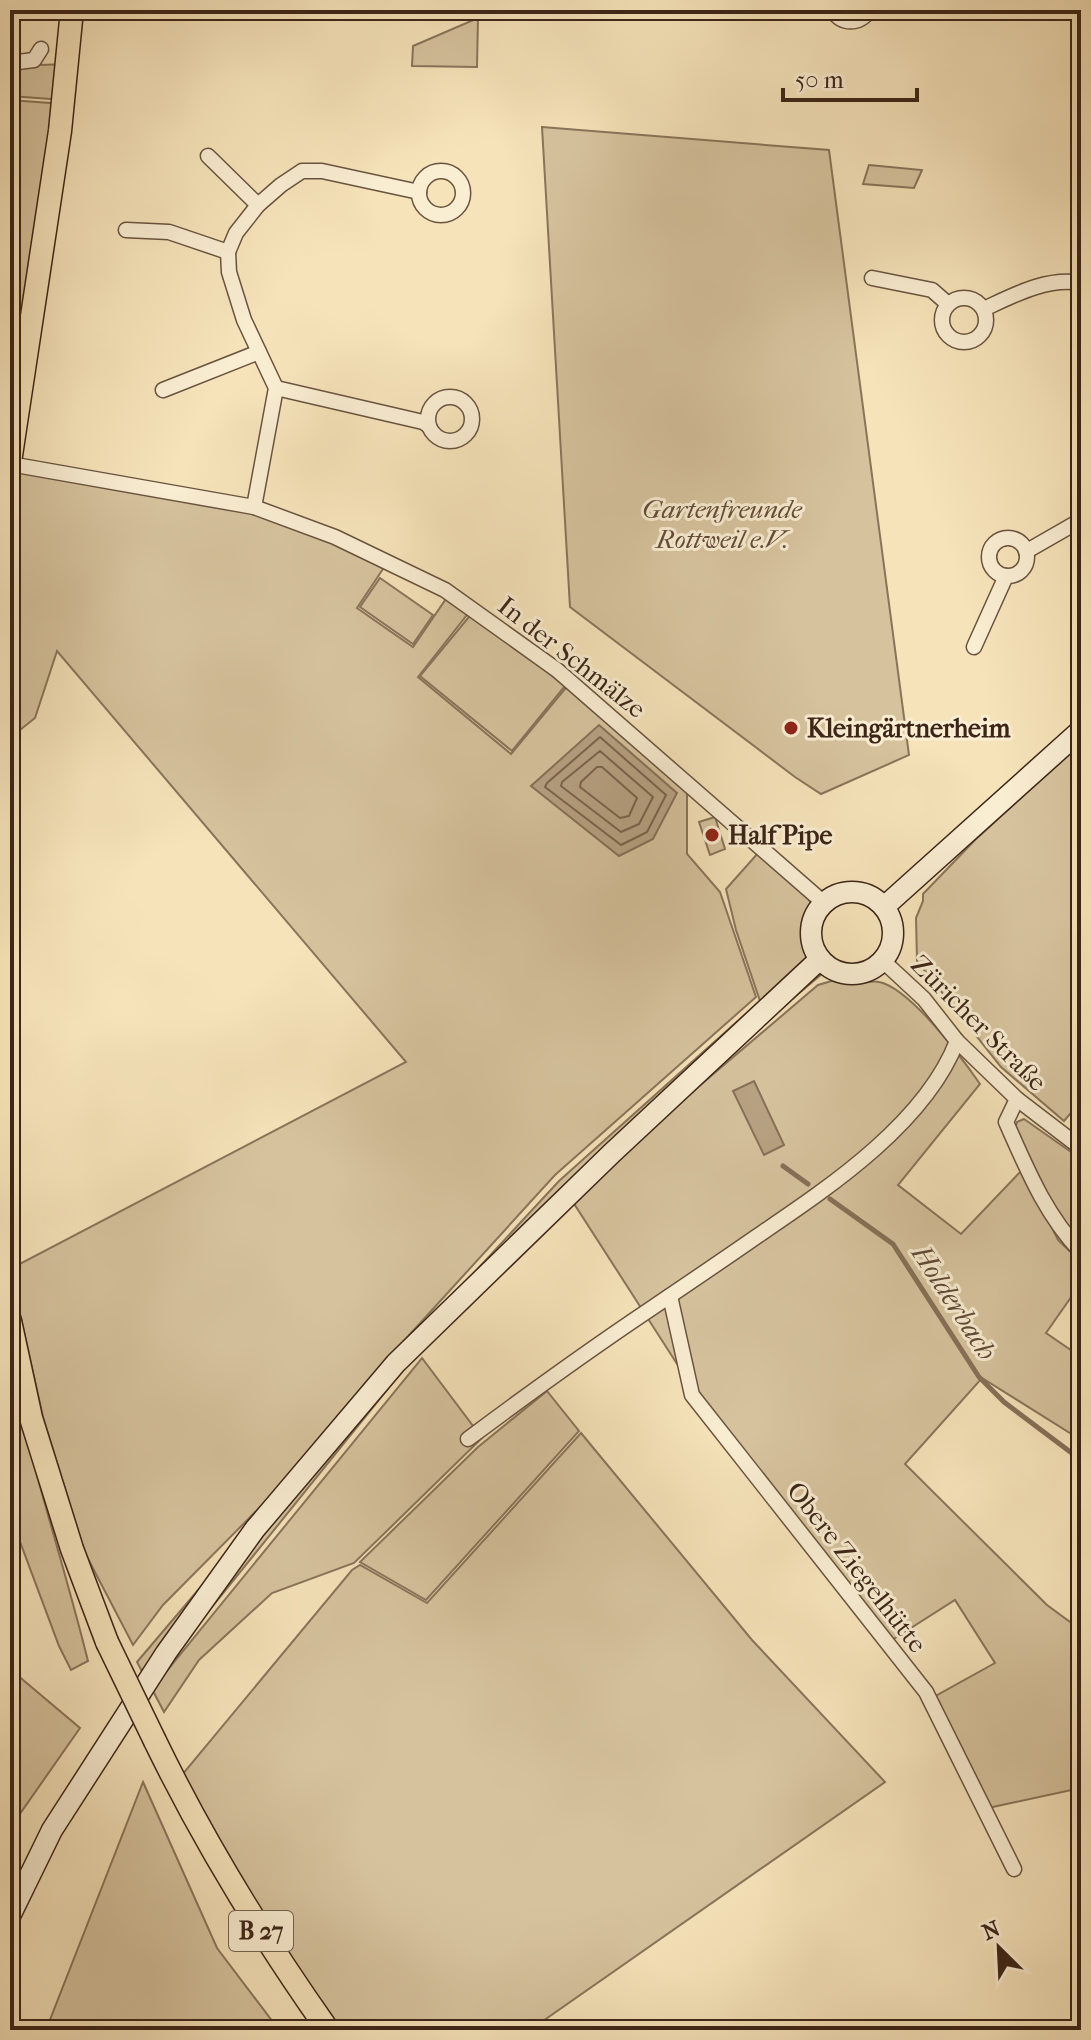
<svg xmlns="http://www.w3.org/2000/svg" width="1091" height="2040" viewBox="0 0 1091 2040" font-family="'IM FELL French Canon',serif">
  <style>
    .green { fill: #d6c39e; stroke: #89745b; stroke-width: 2 }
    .water { fill: #b7a283; stroke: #867058; stroke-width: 2 }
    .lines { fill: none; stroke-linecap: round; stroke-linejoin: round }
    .shore { stroke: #7a644e; stroke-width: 2 }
    .stream { stroke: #867058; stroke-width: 5 }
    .minor-casing { stroke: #6a5440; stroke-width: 17 }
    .secondary-casing { stroke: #3c2518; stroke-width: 23 }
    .primary-casing { stroke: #3c2518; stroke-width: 25 }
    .minor { stroke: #f9edd2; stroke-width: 14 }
    .secondary { stroke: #f9edd2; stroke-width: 20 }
    .primary { stroke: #f6e3ba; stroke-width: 22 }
    .primary-bridge-casing { stroke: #3c2518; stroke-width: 25; stroke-linecap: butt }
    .primary-bridge { stroke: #f6e3ba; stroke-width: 22 }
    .poi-dot { fill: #8f2418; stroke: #f9edd2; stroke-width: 3 }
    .labels { text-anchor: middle; stroke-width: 6; stroke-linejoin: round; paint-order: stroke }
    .shield { fill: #f9edd2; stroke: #756150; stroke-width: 2 }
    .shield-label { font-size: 24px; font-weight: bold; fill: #3c2518 }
    .park-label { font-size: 26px; font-style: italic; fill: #624c3a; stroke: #f9edd2 }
    .street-label { font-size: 26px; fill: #3c2518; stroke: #f9edd2 }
    .poi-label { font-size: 26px; font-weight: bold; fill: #3c2518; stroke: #f9edd2; text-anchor: start }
    .water-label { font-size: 28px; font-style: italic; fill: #614a38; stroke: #f9edd2 }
  </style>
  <rect width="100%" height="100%" fill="#f6e3ba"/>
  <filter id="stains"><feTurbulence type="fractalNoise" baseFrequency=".0025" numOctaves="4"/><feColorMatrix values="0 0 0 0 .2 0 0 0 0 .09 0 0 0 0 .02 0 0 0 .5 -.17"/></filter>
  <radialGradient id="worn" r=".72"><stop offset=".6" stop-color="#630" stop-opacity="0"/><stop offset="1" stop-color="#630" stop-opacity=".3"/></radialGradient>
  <g class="green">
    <path d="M478,18L477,67L412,66L413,46Z"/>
    <path d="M68,64L64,100L10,96V66Z"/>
    <path d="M10,100L63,104L10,461Z"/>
    <path d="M542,127L829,150L909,755L821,794L795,777L570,607Z"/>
    <path d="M869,165L922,170L914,188L863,184Z"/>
    <path d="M19,467L255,511L339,543L385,566L357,608L413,647L448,596L470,611L418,677L511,754L569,684L687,788V854L720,892L756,997L555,1175L402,1343L276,1491L163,1605L133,1645L85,1553L43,1417L10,1269L406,1062L57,651L35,718L10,738V532Z"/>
    <path d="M380,578L433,615L413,644L360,607Z"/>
    <path d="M473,612L565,686L512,751L420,676Z"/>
    <path d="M1081,743V1101L1064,1121L1001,1067L917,961L916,918L923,901V894L975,840Z"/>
    <path d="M715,817L725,849L710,855L699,822Z"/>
    <path d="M759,852L800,889L816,909C803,932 803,955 822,974L613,1148L403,1370L149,1685L137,1662L395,1358L559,1181L760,1001L736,930L726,889Z"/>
    <path d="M835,980C843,982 851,984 860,983C865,983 873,980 879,982C910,988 962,1058 980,1084L898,1185L961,1234L1023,1169L1058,1240L1081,1262V1283L1046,1333L1081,1357V1440L982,1378L905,1464L1047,1605L1081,1630V1788L988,1808L932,1698L995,1663L955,1600L889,1642L697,1395L573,1202L618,1155L818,985Z"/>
    <path d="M1024,1119L1081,1159V1244C1051,1213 1032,1168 1015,1129L1017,1122Z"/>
    <path d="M422,1358L482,1438L354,1563L272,1593L199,1660L164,1712L152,1689Z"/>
    <path d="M10,1370C32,1468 64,1564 88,1661L71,1670L59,1646L10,1515Z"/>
    <path d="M547,1391L579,1431L426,1600L360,1562L478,1447Z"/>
    <path d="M581,1433L752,1640L885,1782L530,2030H333L177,1781L352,1570L360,1565L427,1603Z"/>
    <path d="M10,1669L80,1728L10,1828Z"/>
    <path d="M143,1782L217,1948L279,2030H46Z"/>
  </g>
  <g class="water">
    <path d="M599,725L677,793L653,839L619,856L531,786Z"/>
    <path d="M754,1081L784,1145L764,1155L733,1091Z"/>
  </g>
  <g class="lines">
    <g class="shore">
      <path d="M600,737L666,795L647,832L621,845L545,787L547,783Z"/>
      <path d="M600,751L653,797L639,824L621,832L561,786L562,782Z"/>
      <path d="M597,767H602L637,798L629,816L620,818L580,787L581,782Z"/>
    </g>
    <g class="stream">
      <path d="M783,1166L808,1184"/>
      <path d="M830,1199L893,1244L979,1377L1004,1402L1081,1460"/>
    </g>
    <g class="minor-casing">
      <g id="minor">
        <path d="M832,10C842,25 859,25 870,10"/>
        <path d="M10,63L34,60L41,49"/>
        <path d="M208,156L258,205"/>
        <circle cx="441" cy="193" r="22"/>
        <path d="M126,230L169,232L228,252"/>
        <path d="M872,278L932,290L948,304"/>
        <circle cx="964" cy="320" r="22"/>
        <path d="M984,309C1014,295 1047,277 1081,283"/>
        <path d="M276,388L423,422L429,426"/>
        <path d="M163,390L259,352"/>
        <circle cx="450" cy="419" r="22"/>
        <path d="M10,464L254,507L335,537L445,590L557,670L824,903"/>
        <path d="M254,507L276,388L244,320L229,272L228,252L236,233L258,205L281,185L302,171H322L419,192"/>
        <circle cx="1008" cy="557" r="19"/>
        <path d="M1027,551L1081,520"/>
        <path d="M974,647L1006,576"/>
        <path d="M882,960L924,999L957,1041L1017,1099L1081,1148"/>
        <path d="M1017,1099L1006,1122C1027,1169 1045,1214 1081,1252"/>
        <path d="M670,1296L692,1395L926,1692L1014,1869"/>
        <path d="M468,1439C527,1395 585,1353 646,1312C683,1287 720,1262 756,1237C828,1188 925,1124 957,1041"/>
      </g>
    </g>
    <g class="secondary-casing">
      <g id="secondary">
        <circle cx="852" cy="933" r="41"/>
        <path d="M884,907L1081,730"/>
        <path d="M10,1916L52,1830L166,1653L255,1529L396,1363L612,1153L820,959"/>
      </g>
    </g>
    <g class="primary-casing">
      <g id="primary">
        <path d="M10,462L60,131L72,10"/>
        <path d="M10,1321L31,1418L72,1549L107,1642"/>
        <path d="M155,1741C204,1842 263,1938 328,2030"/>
      </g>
    </g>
    <use href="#minor" class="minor"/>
    <use href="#secondary" class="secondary"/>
    <use href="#primary" class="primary"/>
    <g class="primary-bridge-casing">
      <path id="primary-bridge" d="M107,1642L155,1741"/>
    </g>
    <use href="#primary-bridge" class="primary-bridge"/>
  </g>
  <g class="poi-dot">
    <circle cx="791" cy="728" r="8"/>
    <circle cx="712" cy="835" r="8"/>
  </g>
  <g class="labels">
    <rect class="shield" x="229" y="1911" width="64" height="40" rx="6"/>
    <g class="shield-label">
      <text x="261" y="1939">B 27</text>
    </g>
    <g class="park-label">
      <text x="722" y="518">Gartenfreunde<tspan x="722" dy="30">Rottweil e.V.</tspan></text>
    </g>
    <g class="street-label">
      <text transform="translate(572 657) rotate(38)" y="9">In der Schmälze</text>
      <text transform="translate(979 1023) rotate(45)" y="9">Züricher Straße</text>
      <text transform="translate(857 1567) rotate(52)" y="9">Obere Ziegelhütte</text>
    </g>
    <g class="poi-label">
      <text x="807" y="737">Kleingärtnerheim</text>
      <text x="728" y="844">Half Pipe</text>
    </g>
    <g class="water-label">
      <text transform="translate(955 1302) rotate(57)" y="10">Holderbach</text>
    </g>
  </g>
  <rect width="1091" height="2040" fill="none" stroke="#f6e3ba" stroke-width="40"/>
  <rect x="12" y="12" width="1067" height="2016" fill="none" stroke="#3c2518" stroke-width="4"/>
  <rect x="20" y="20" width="1051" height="2000" fill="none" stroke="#3c2518" stroke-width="2"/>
  <g transform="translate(999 1948) rotate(336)" stroke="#f9edd2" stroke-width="6" paint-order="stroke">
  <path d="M0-6L14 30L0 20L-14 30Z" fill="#3c2518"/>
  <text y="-12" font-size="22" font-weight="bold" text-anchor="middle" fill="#3c2518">N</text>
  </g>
  <path d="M783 88v12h134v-12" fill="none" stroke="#3c2518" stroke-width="4"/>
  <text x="795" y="88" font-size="24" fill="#3c2518" stroke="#f9edd2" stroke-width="6" paint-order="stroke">50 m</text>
  <rect width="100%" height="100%" filter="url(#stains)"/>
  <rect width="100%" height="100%" fill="url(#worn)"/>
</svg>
